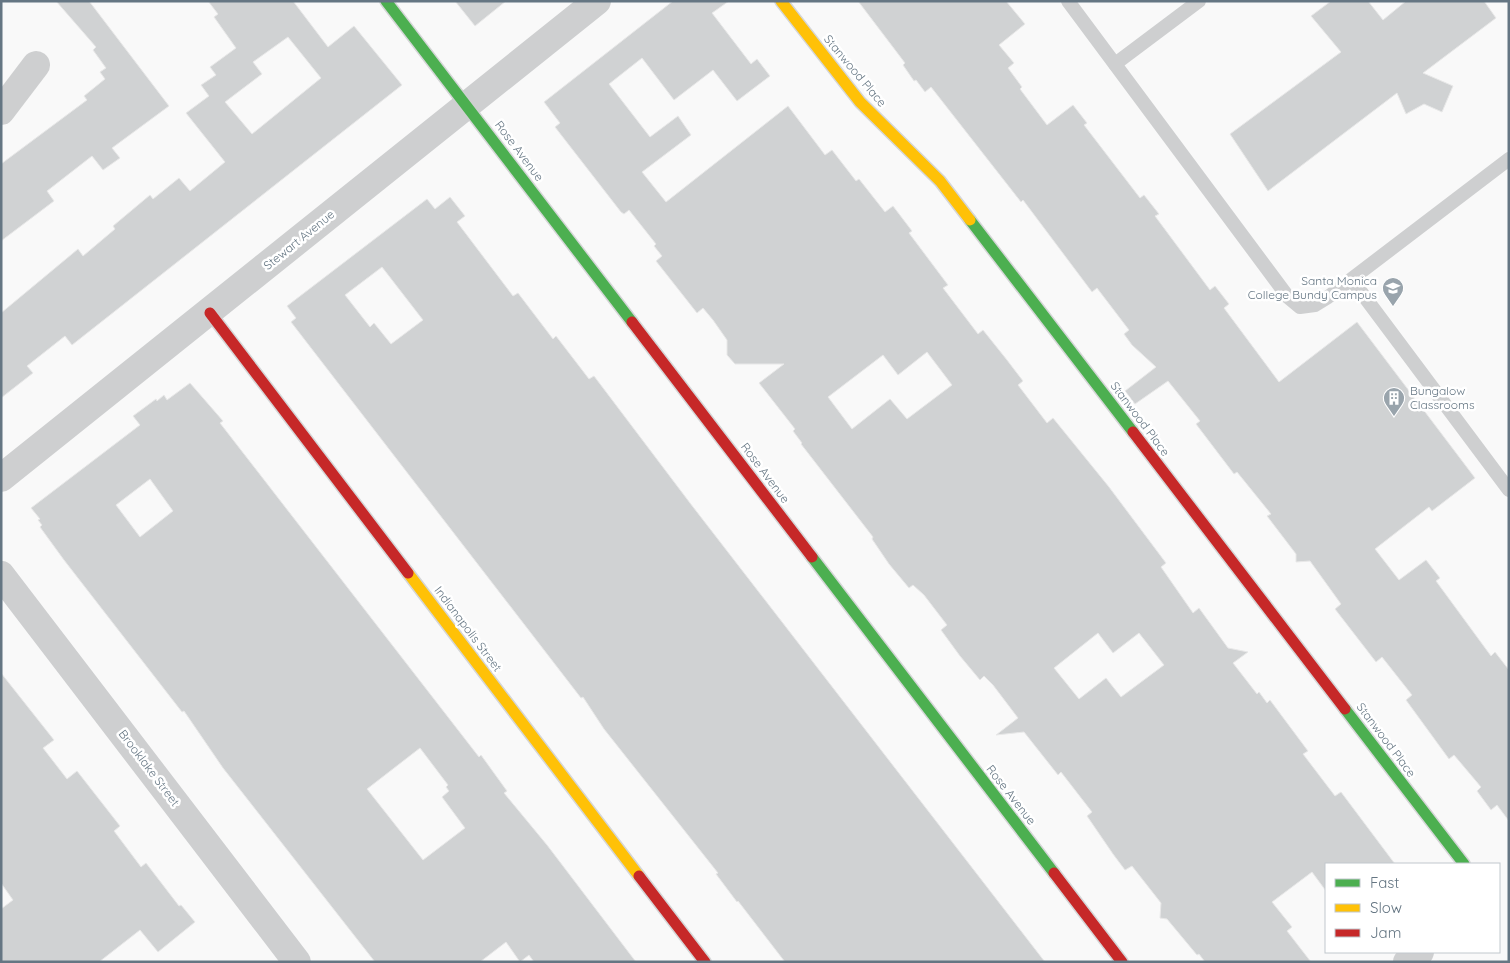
<svg xmlns="http://www.w3.org/2000/svg" width="1510" height="963" viewBox="0 0 1510 963" font-family="Quicksand,sans-serif">
  <style>
    .building { fill: #d0d2d3; stroke: #e8e8e8; fill-rule: evenodd }
    .lines { fill: none; stroke-linecap: round; stroke-linejoin: round }
    .fast-casing { stroke: #d5d6d7; stroke-width: 14 }
    .slow-casing { stroke: #d5d6d7; stroke-width: 14 }
    .jam-casing { stroke: #d5d6d7; stroke-width: 14 }
    .lane { stroke: #cecfd0; stroke-width: 14 }
    .street { stroke: #cecfd0; stroke-width: 28 }
    .fast { stroke: #4caf50; stroke-width: 11 }
    .slow { stroke: #ffc107; stroke-width: 11 }
    .jam { stroke: #c62828; stroke-width: 11 }
    .labels { text-anchor: middle; stroke-width: 5; stroke-linejoin: round; paint-order: stroke }
    .street-label { font-size: 12px; fill: #657683; stroke: #fff }
    .poi-label { font-size: 12px; fill: #657683; stroke: #fff; text-anchor: end }
  </style>
  <rect width="100%" height="100%" fill="#f9f9f9"/>
  <g class="building">
    <path d="M56,1H89L169,106L112,148L120,158L103,170L92,156L47,191L54,201L1,241V164L87,100L84,96L105,79L100,72L106,68L93,50L96,47Z"/>
    <path d="M208,1H293L328,47L354,26L402,85L72,345L65,336L27,366L33,373L1,398V313L78,249L83,256L115,229L113,226L150,195L153,199L179,178L190,191L225,162L186,113L209,96L201,85L216,75L210,67L236,48L214,17L218,14ZM288,37L321,78L252,134L225,102L262,74L253,62Z"/>
    <path d="M455,1H506L475,26Z"/>
    <path d="M673,1H729L712,13L751,64L757,59L770,76L737,101L713,70L674,100L642,58L609,84L650,137L678,116L691,135L642,172L666,202L788,106L825,155L832,150L856,181L859,179L885,212L893,206L912,231L909,233L948,285L943,288L978,334L983,330L1007,360L1023,381L1018,385L1047,423L1053,418L1109,487L1166,563L1161,567L1193,613L1199,608L1228,648L1248,652L1233,663L1257,694L1259,692L1267,703L1270,700L1308,751L1303,754L1335,796L1341,792L1395,864H1326V891L1312,872L1272,902L1292,927L1287,931L1311,962H1205L1199,954L1197,955L1167,919L1160,918L1161,903L1132,866L1125,870L1113,854L1087,816L1092,812L1061,772L1058,775L1024,732L996,735L1018,718L993,685L984,676L980,680L960,656L941,630L947,625L924,595L913,585L909,588L889,564L872,539L873,537L801,444L802,443L793,431L795,429L759,383L784,364H735L727,355V340L713,320L703,308L697,313L656,261L662,256L654,246L656,244L629,210L624,214L621,212L555,127L560,123L544,102ZM927,352L952,385L907,419L890,399L852,429L828,397L883,355L898,375ZM1098,633L1113,653L1139,633L1164,665L1121,697L1106,678L1079,699L1054,668Z"/>
    <path d="M858,1H1006L1025,24L999,45L1014,63L1008,68L1022,87L1020,89L1047,125L1073,105L1087,123L1084,125L1140,198L1144,195L1159,214L1155,216L1210,290L1215,286L1229,304L1224,308L1279,382L1357,322L1475,478L1432,511L1429,507L1375,549L1399,580L1426,560L1440,578L1436,581L1491,656L1495,652L1509,670V821L1497,805L1491,810L1477,791L1481,787L1454,755L1449,759L1406,700L1412,695L1382,657L1376,662L1335,609L1341,604L1310,561L1296,562V554L1267,516L1271,514L1237,472L1234,474L1196,424L1200,421L1168,381L1135,404L1125,391L1156,367L1132,345L1124,334L1129,330L1097,288L1092,292L1023,200L1021,202L931,87L925,92L916,80L914,81L903,65L905,63Z"/>
    <path d="M1331,1H1368L1383,20L1406,1H1484L1496,18L1423,73L1453,86L1442,112L1424,104L1406,114L1397,93L1268,191L1230,134L1341,52L1311,16Z"/>
    <path d="M450,197L465,216L457,222L513,296L518,293L553,339L556,336L589,379L594,376L690,503L1045,962H785L738,901L737,902L716,874L718,873L604,729L583,697L581,698L291,322L296,318L287,306L427,199L435,209ZM382,267L423,320L391,344L374,323L370,327L345,295Z"/>
    <path d="M190,383L223,421L220,423L479,757L481,755L507,791L504,793L547,845L636,962H534L529,955L520,962L506,942L480,962H375L223,768L184,711L182,712L64,560L40,527L42,525L38,520L40,519L31,508L140,425L133,416L156,399L157,401L164,395L167,400ZM150,479L173,511L140,537L116,505ZM420,748L448,785L446,787L449,791L442,797L465,828L423,860L367,789Z"/>
    <path d="M1,673L54,740L43,748L67,779L77,771L120,826L114,831L141,867L146,863L179,906L181,905L195,922L158,952L140,930L99,962H1V909L13,900L1,883Z"/>
  </g>
  <g class="lines">
    <g class="fast-casing">
      <g id="fast">
        <path d="M386,1L632,322"/>
        <path d="M970,220L1133,432"/>
        <path d="M812,557L1054,873"/>
        <path d="M1345,709L1464,864"/>
      </g>
    </g>
    <g class="slow-casing">
      <g id="slow">
        <path d="M781,1L860,102L940,181L970,220"/>
        <path d="M408,573L639,876"/>
      </g>
    </g>
    <g class="jam-casing">
      <g id="jam">
        <path d="M210,313L408,573"/>
        <path d="M632,322L812,557"/>
        <path d="M1133,432L1345,709"/>
        <path d="M1054,873L1122,962"/>
        <path d="M639,876L705,962"/>
      </g>
    </g>
    <g class="lane">
      <path d="M1068,1L1288,297L1300,307L1315,305L1328,297L1509,159"/>
      <path d="M1115,64L1199,1"/>
      <path d="M1352,280L1509,490"/>
    </g>
    <g class="street">
      <path d="M1,111L36,65"/>
      <path d="M1,478L597,1"/>
      <path d="M1,575L297,962"/>
      <path d="M1407,962L1420,952"/>
    </g>
    <use href="#fast" class="fast"/>
    <use href="#slow" class="slow"/>
    <use href="#jam" class="jam"/>
  </g>
  <defs>
    <g id="university-pin" transform="scale(1.125)"><path d="M0 17L-7.5 6A9.5 9.5 0 1 1 7.5 6Z" fill="#99a4ac" stroke="#fff"/><path d="M0-5L7-2L0 1L-7-2ZM-4 1L0 2.5L4 1V4Q0 6-4 4Z" fill="#fff"/></g>
    <g id="building-pin" transform="scale(1.125)"><path d="M0 17L-7.5 6A9.5 9.5 0 1 1 7.5 6Z" fill="#99a4ac" stroke="#fff"/><path d="M-4-6H4V6H1V3H-1V6H-4ZM-2.5-4.3h1.7v1.8h-1.7ZM.8-4.3h1.7v1.8H.8ZM-2.5-1h1.7V.8h-1.7ZM.8-1h1.7V.8H.8Z" fill="#fff"/></g>
  </defs>
  <g fill-rule="evenodd">
    <use href="#university-pin" x="1393" y="288"/>
    <use href="#building-pin" x="1394" y="398"/>
  </g>
  <g class="labels">
    <g class="street-label">
      <text transform="translate(855 71) rotate(50)" y="4">Stanwood Place</text>
      <text transform="translate(519 151) rotate(53)" y="4">Rose Avenue</text>
      <text transform="translate(299 240) rotate(-39)" y="4">Stewart Avenue</text>
      <text transform="translate(1140 419) rotate(53)" y="4">Stanwood Place</text>
      <text transform="translate(765 473) rotate(53)" y="4">Rose Avenue</text>
      <text transform="translate(468 629) rotate(53)" y="4">Indianapolis Street</text>
      <text transform="translate(1386 740) rotate(53)" y="4">Stanwood Place</text>
      <text transform="translate(149 768) rotate(53)" y="4">Brooklake Street</text>
      <text transform="translate(1011 795) rotate(52)" y="4">Rose Avenue</text>
    </g>
    <g class="poi-label">
      <text x="1377" y="285">Santa Monica<tspan x="1377" dy="14">College Bundy Campus</tspan></text>
      <text x="1410" y="395" text-anchor="start">Bungalow<tspan x="1410" dy="14">Classrooms</tspan></text>
    </g>
  </g>
  <rect width="1510" height="963" fill="none" stroke="#657683" stroke-width="5"/>
  <rect x="1325" y="863" width="175" height="90" fill="#ffffff" stroke="#c1c8cd"/>
  <rect x="1335" y="879" width="25" height="8" fill="#4caf50" stroke="#c1c8cd"/>
  <text x="1370" y="888" font-size="15" fill="#657683">Fast</text>
  <rect x="1335" y="904" width="25" height="8" fill="#ffc107" stroke="#c1c8cd"/>
  <text x="1370" y="913" font-size="15" fill="#657683">Slow</text>
  <rect x="1335" y="929" width="25" height="8" fill="#c62828" stroke="#c1c8cd"/>
  <text x="1370" y="938" font-size="15" fill="#657683">Jam</text>
</svg>
